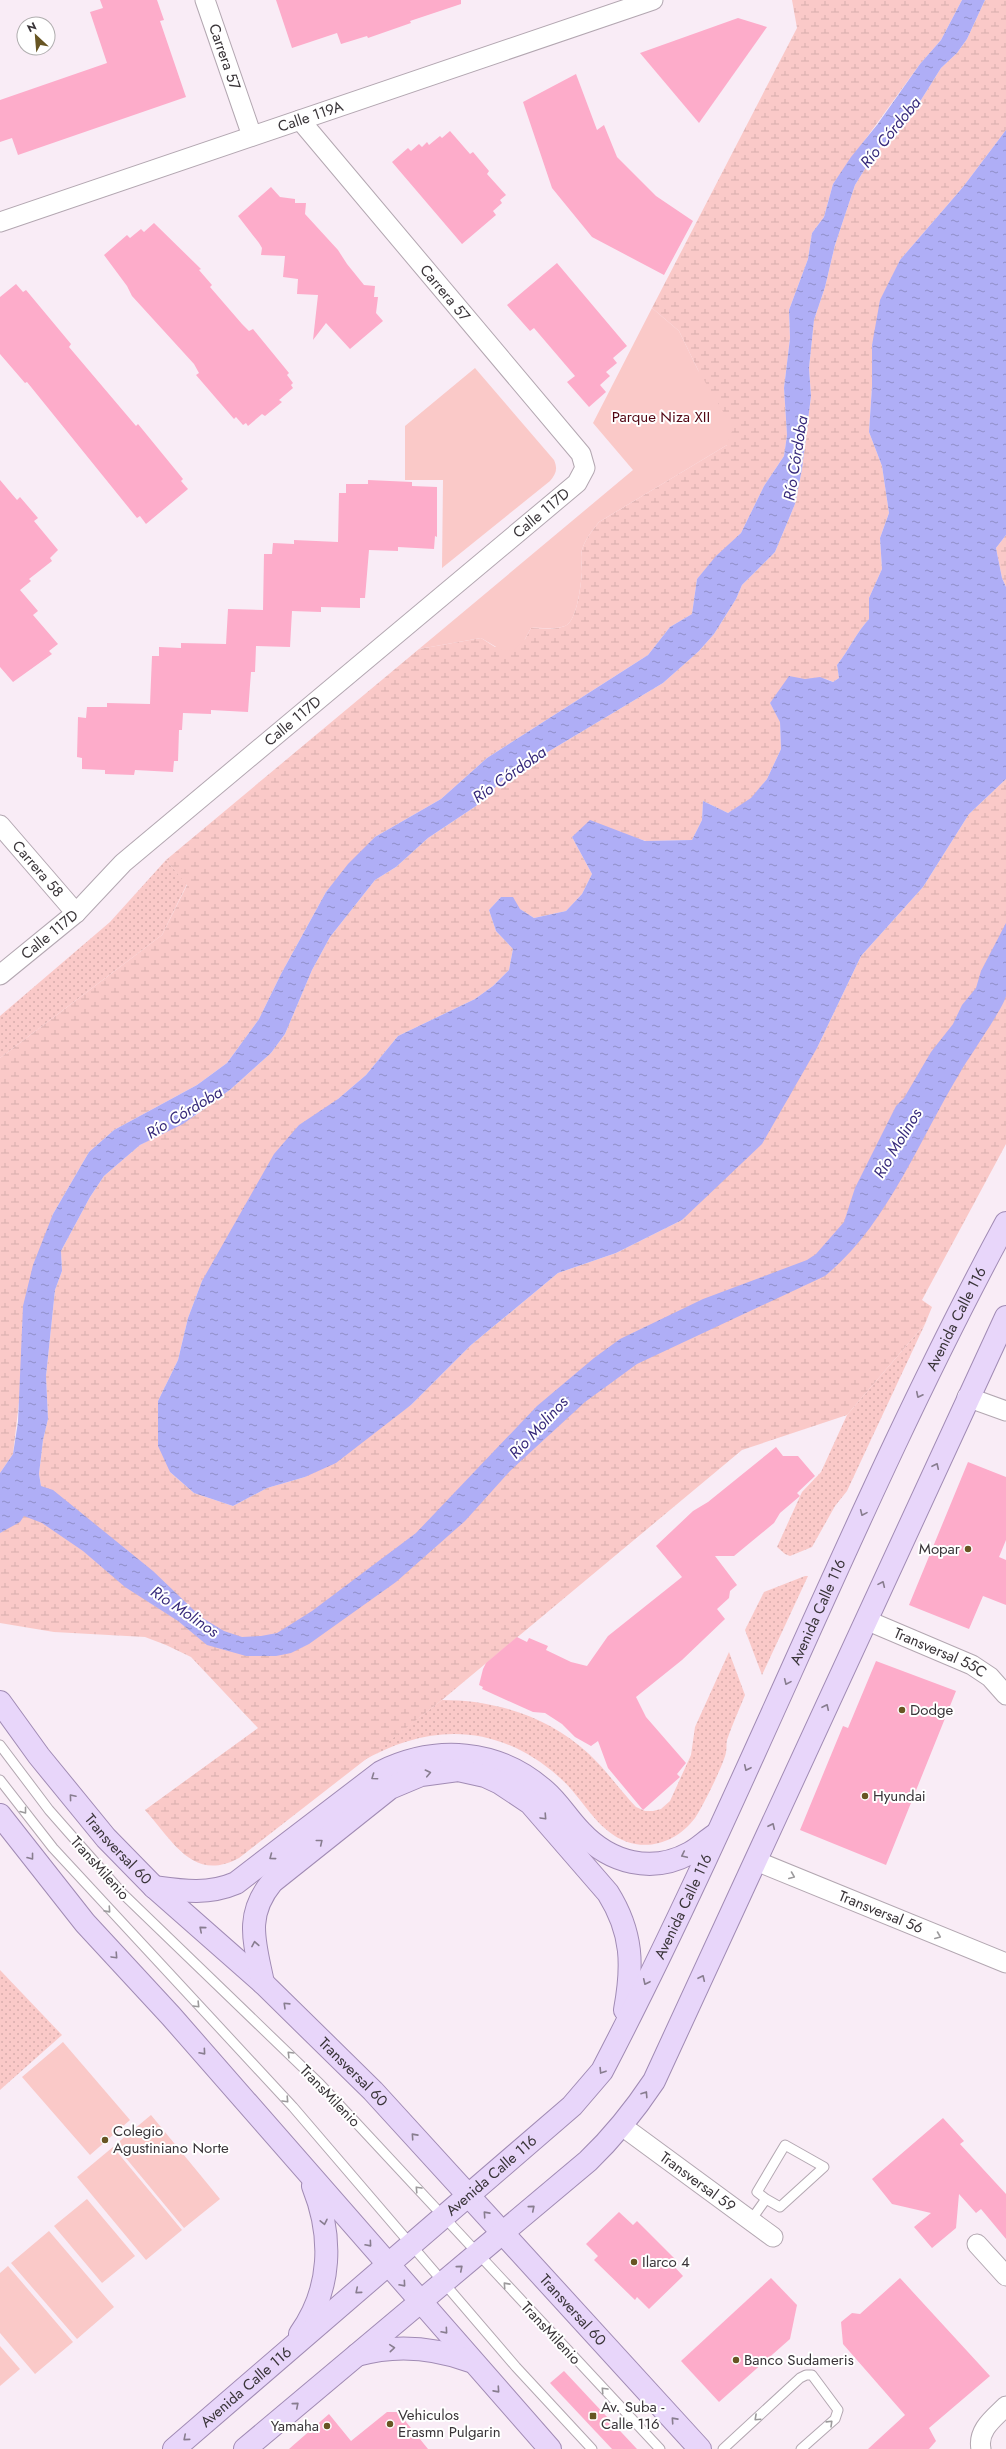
<svg xmlns="http://www.w3.org/2000/svg" width="1006" height="2449" viewBox="0 0 1006 2449" font-family="Jost,sans-serif">
  <style>
    .grass { fill: url(#grass-dots) }
    .wetland { fill: url(#wetland-marsh) }
    .park { fill: #fac9c8 }
    .water { fill: url(#water-ripples) }
    .building { fill: #fdacca }
    .lines { fill: none; stroke-linecap: round; stroke-linejoin: round }
    .lane-casing { stroke: #b3a7b1; stroke-width: 11 }
    .street-casing { stroke: #b3a7b1; stroke-width: 21 }
    .primary-casing { stroke: #a18bb4; stroke-width: 24 }
    .lane { stroke: #fff; stroke-width: 9 }
    .street { stroke: #fff; stroke-width: 19 }
    .primary { stroke: #e8d6fa; stroke-width: 22 }
    .oneway { stroke: #887d8f }
    .oneway2 { stroke: #9c9a9c }
    .poi-dot { fill: #675523; stroke: #fff; stroke-width: 1.5 }
    .labels { text-anchor: middle; stroke-width: 4; stroke-linejoin: round; paint-order: stroke }
    .street-label { font-size: 15px; fill: #393438; stroke: #fff }
    .park-label { font-size: 15px; fill: #520613; stroke: #fff }
    .poi-label { font-size: 15px; fill: #393438; stroke: #fff; text-anchor: start }
    .water-label { font-size: 16px; font-style: italic; fill: #372a7b; stroke: #fff }
  </style>
  <defs>
    <pattern id="grass-dots" width="8" height="8" patternUnits="userSpaceOnUse"><rect width="8" height="8" fill="#fac9c8"/><path d="M2 2h.1M6 6h.1" fill="none" stroke="#d7adad" stroke-width="1.8" stroke-linecap="round"/></pattern>
    <pattern id="wetland-marsh" width="20" height="14" patternUnits="userSpaceOnUse"><rect width="20" height="14" fill="#fac9c8"/><path d="M1 5h8M5 5V1M11 12h8M15 12V8" fill="none" stroke="#d7adad"/></pattern>
    <pattern id="water-ripples" width="26" height="14" patternUnits="userSpaceOnUse"><rect width="26" height="14" fill="#afaef6"/><path d="M2 4q2-2 4 0t4 0M15 11q2-2 4 0t4 0" fill="none" stroke="#8f8ec8"/></pattern>
  </defs>
  <rect width="100%" height="100%" fill="#f9ecf6"/>
  <g class="grass">
    <path d="M166,860L187,884L162,935L0,1058V1016L110,922Z"/>
    <path d="M925,1324L847,1491L835,1506L812,1547L790,1556L785,1554L777,1547L802,1492L821,1472L847,1415Z"/>
    <path d="M805,1576H808L762,1675L745,1630L764,1592Z"/>
    <path d="M729,1652L745,1695C739,1710 732,1725 727,1740C726,1744 727,1748 726,1752C725,1762 701,1810 695,1818C674,1846 637,1855 608,1831C589,1816 578,1793 559,1777C498,1723 429,1722 361,1762L442,1700C496,1700 549,1717 589,1754C606,1770 620,1790 636,1807L645,1811H653L661,1809L670,1801L691,1755L695,1727Z"/>
    <path d="M0,1970L62,2035L0,2090Z"/>
  </g>
  <g class="wetland">
    <path d="M792,0H962L941,40L920,64L833,184L824,217L812,233L808,259L789,310L790,338L784,388L787,435L784,456L764,486L741,533L717,556L697,579L692,614L670,627L648,655L487,758L441,799L375,837L326,892L281,974L259,1019L227,1063L197,1085L114,1130L89,1152L53,1214L22,1325V1376L13,1454L0,1473V1058L162,935L187,885L166,860L419,649L481,638L495,647L525,639L531,628C542,628 554,630 565,626C577,622 581,584 582,572C582,565 580,557 582,550C585,539 592,531 599,522L727,445L698,370L679,331L652,308L797,28Z"/>
    <path d="M985,0H1006V130L963,187L900,260L872,345V386L869,432L882,466L889,513L880,538L882,569L869,598V619C856,633 849,650 837,665L839,678L833,682C810,669 788,691 770,703L780,721L781,749L767,779L751,799L728,813L703,801L702,820L692,840L646,841L626,835L572,837L592,874L582,894L566,911L534,918L501,897L489,910L496,931L513,949L509,970L493,986L475,999L398,1036L366,1075L338,1099L202,1281L188,1318L178,1360L158,1401L170,1472L194,1493L233,1506L267,1488L305,1477L411,1405L471,1345L558,1273L616,1253L682,1220L817,1048L861,956L923,887L969,814L1006,779V1144L922,1300L932,1307L925,1324L847,1415L742,1450L442,1700L239,1858C193,1883 173,1841 145,1810L258,1728L191,1657L166,1645L145,1637L54,1632L0,1623V1533L9,1527L41,1486L39,1474L43,1440L48,1419L46,1376L55,1290L62,1271L61,1251L90,1197L104,1176L140,1145L196,1115L231,1089L271,1053L285,1034L312,970L330,937L375,880L396,867L428,838L476,806L506,777L663,683L699,651L714,634L736,599L742,585L775,552L795,504L802,469L811,396L809,368L814,320L825,287L835,245L855,185L876,151L906,124L941,68L957,53L967,39Z"/>
    <path d="M1006,535V587L1002,578L996,548Z"/>
  </g>
  <g class="park">
    <path d="M652,308L679,331L698,370L733,428L727,445L599,522C592,531 585,539 582,550C580,557 582,565 582,572C581,584 577,622 565,626C554,630 542,627 531,628L525,639L514,650L503,651L481,638L419,649L633,470L593,423Z"/>
    <path d="M475,368L554,460C558,469 556,474 550,481L442,568L443,480H405V426Z"/>
    <path d="M63,2042L130,2120L90,2155L22,2077Z"/>
    <path d="M151,2115L220,2199L184,2228L115,2145Z"/>
    <path d="M113,2147L182,2230L146,2260L77,2177Z"/>
    <path d="M87,2199L135,2256L102,2283L54,2226Z"/>
    <path d="M49,2231L114,2307L77,2339L11,2263Z"/>
    <path d="M8,2266L73,2342L35,2374L0,2333V2273Z"/>
    <path d="M0,2346L20,2369L0,2386Z"/>
  </g>
  <g class="water">
    <path d="M962,0H985L967,39L957,53L941,68L906,124L876,151L855,185L835,245L825,287L814,320L809,368L811,396L802,469L795,504L775,552L742,585L736,599L714,634L699,651L663,683L506,777L476,806L428,838L396,867L375,880L330,937L312,970L285,1034L271,1053L231,1089L183,1124L140,1145L104,1176L90,1197L61,1251L62,1271L55,1290L46,1376L48,1419L43,1440L39,1474L41,1486L53,1490L153,1571L201,1617L224,1631L242,1637L261,1636L277,1633L312,1611L416,1533L537,1406L594,1358L620,1339L703,1299L807,1260L816,1254L844,1222L855,1188L896,1106L904,1098L931,1052L953,1024L962,1005L976,988L981,971L1006,923C1006,945 1006,974 1006,996C1004,1007 969,1057 961,1071C920,1138 887,1226 825,1276L637,1364L585,1402L510,1471L465,1521L396,1582L309,1644L291,1653L276,1656H246L207,1645L178,1621L125,1587L83,1551L42,1523L24,1516L20,1522L0,1533V1473L13,1454L18,1422L23,1306L33,1265L53,1214L89,1152L114,1130L197,1085L227,1063L259,1019L281,974L326,892L348,864L375,837L441,799L487,758L648,655L670,627L692,614L697,579L716,556L741,533L764,486L784,456L787,435L784,388L790,338L789,310L808,259L812,233L824,217L833,184L851,157L877,125L920,64L941,40Z"/>
    <path d="M1006,130V535L996,548L1002,578L1006,587V779L969,814L923,887L861,956L817,1048L762,1144L682,1220L616,1253L558,1273L471,1345L411,1405L336,1463L305,1477L267,1488L233,1506L194,1493L170,1472L158,1446V1401L178,1360L188,1318L202,1281L274,1154L299,1125L338,1099L366,1075L398,1036L475,999L493,986L509,970L513,949L496,931L489,910L501,897H513L520,909L534,918L566,911L582,894L592,874L572,837L590,820L645,841L692,840L702,820L703,801L728,813L751,798L767,779L781,749L780,722L770,703L789,676L805,679L820,677L833,682L839,678L837,665C849,650 856,633 869,619V598L882,569L880,538L889,513L882,466L869,432L872,386V345L880,300L900,260L963,187Z"/>
  </g>
  <g class="building">
    <path d="M100,0H157L164,20L160,21L186,97L18,155L12,138L0,142V100L107,63L90,12L103,8Z"/>
    <path d="M276,0H461V4L410,21L411,23L368,38L367,36L341,44L337,33L292,48Z"/>
    <path d="M738,18L767,27L699,123L640,53Z"/>
    <path d="M576,74L597,130L604,125L617,157L656,196L693,221L664,275L592,237L552,188L523,102Z"/>
    <path d="M450,131L470,154L473,152L489,171L487,174L506,195L500,200L502,203L493,211L496,215L462,244L392,162L408,148L411,151L419,144L422,147L427,142L429,145L440,136L442,138Z"/>
    <path d="M271,187L280,197L295,199V203H306L305,214L338,250L347,264L364,285L375,286L374,297H378L376,313L383,321L350,349L326,323L313,340L318,295L297,294L298,279L283,277L285,256L261,255L262,248L259,243L238,216Z"/>
    <path d="M154,223L201,269L199,270L212,285L210,287L242,324L249,331L253,329L289,373L287,375L293,383L291,385L293,388L279,400L282,402L265,416L262,414L248,426L246,423L243,425L236,417L234,419L196,375L199,373L194,364L132,296L127,286L104,255L127,235L130,238L141,229L144,232Z"/>
    <path d="M557,263L627,346L613,358L617,363L606,372L610,376L600,385L606,392L589,407L567,382L575,376L534,328L530,331L507,305Z"/>
    <path d="M16,284L23,292L26,290L71,344L69,347L136,426L138,424L183,479L181,481L188,489L146,524L140,516L137,518L27,382L25,383L0,354V297Z"/>
    <path d="M0,480L17,500L20,497L38,518L34,521L58,550L50,558L52,561L29,579L31,581L20,590L38,611L33,615L58,644L49,651L52,654L13,682L0,667Z"/>
    <path d="M368,480L412,482V486L437,487V537L435,536L434,549L398,547V551L369,550L365,598H360V608L321,607V612L292,611L290,647L256,646L255,672H251L248,712L211,710V714L183,713L182,730H179L178,761H174L173,772L135,770L134,775L105,774V770L82,769V758L77,757L78,717L86,718L87,707H107V703L150,704L152,656H159V647L181,648V643L226,644L228,609L263,610L264,554H272L273,543L294,544V540L338,542L339,493H346V484H368Z"/>
    <path d="M776,1447L783,1456H798L815,1476L797,1493L800,1496L780,1513L774,1523L734,1556H715L737,1585L730,1591L729,1598L717,1609L725,1619L682,1660L636,1697L646,1717L686,1763L677,1774L680,1777L643,1810L608,1768L598,1741L591,1746L575,1737L562,1724L545,1713L533,1712L482,1689L483,1687L479,1685L483,1669L486,1663L517,1637L527,1642L529,1638L548,1646L546,1650L571,1662L587,1666L608,1636L682,1577L656,1546L693,1511L708,1502Z"/>
    <path d="M968,1462L1006,1477V1540L999,1557L1006,1560V1605L983,1596L969,1629L909,1605Z"/>
    <path d="M876,1661L956,1691L886,1865L800,1830L843,1726L848,1728Z"/>
    <path d="M943,2118L964,2141L960,2144L1006,2194V2239L981,2209L976,2213L959,2194L956,2228L932,2248L914,2227L931,2213L892,2204L872,2179Z"/>
    <path d="M619,2212L633,2225L637,2221L675,2259L671,2263L683,2276L649,2309L637,2297L635,2300L594,2260L598,2256L586,2244Z"/>
    <path d="M771,2278L797,2305L790,2339L719,2402L681,2361Z"/>
    <path d="M900,2278L990,2376L929,2428L936,2441L929,2449H868L905,2415L843,2344L841,2322L852,2313L860,2314Z"/>
    <path d="M564,2371L637,2449H612L550,2383Z"/>
    <path d="M387,2412H398L428,2449H289L329,2414L351,2441Z"/>
  </g>
  <g class="lines">
    <g class="lane-casing">
      <g id="lane">
        <path d="M0,1745L49,1810L122,1893L320,2084L660,2449"/>
        <path d="M0,1780L53,1848L293,2107L516,2367L592,2449"/>
        <path d="M751,2220L766,2199L780,2207L824,2167L785,2145L757,2192L766,2199"/>
        <path d="M723,2449L800,2378L806,2375H812L838,2410L835,2419L801,2449"/>
      </g>
    </g>
    <g class="street-casing">
      <g id="street">
        <path id="s1" d="M205,0L252,136"/>
        <path id="s2" d="M0,222L653,0"/>
        <path id="s3" d="M0,825L76,913"/>
        <path id="s4" d="M0,975L76,913L123,863L577,483L585,468L581,454L300,120"/>
        <path d="M967,1397L1006,1411"/>
        <path id="s5" d="M866,1620L972,1665L990,1677L1006,1695"/>
        <path id="s6" d="M756,1861L1006,1963"/>
        <path id="s7" d="M622,2126L773,2237"/>
        <path d="M977,2244L1006,2276"/>
        <path d="M981,2449C977,2430 994,2418 1006,2406"/>
      </g>
    </g>
    <g class="primary-casing">
      <g id="primary">
        <path id="s8" d="M0,1702L39,1756L106,1838L154,1887L263,1983L373,2091L700,2449"/>
        <path d="M0,1815L85,1923L171,2016L550,2449"/>
        <path d="M154,1887C183,1891 208,1895 236,1883L381,1772C436,1745 498,1749 545,1791C559,1803 568,1819 581,1832C610,1863 652,1874 690,1853C699,1848 707,1840 715,1835"/>
        <path d="M263,1983C255,1943 244,1916 272,1882L390,1788L421,1775L458,1770L485,1776L500,1783L530,1803L608,1893C633,1933 633,1966 625,2010"/>
        <path d="M300,2334C332,2289 333,2236 313,2186"/>
        <path d="M357,2355C396,2344 432,2347 470,2361"/>
        <path id="s9" d="M174,2449L572,2106L602,2071C747,1793 857,1498 1006,1223"/>
        <path d="M245,2449L588,2161C614,2136 634,2111 654,2081L1006,1317"/>
      </g>
    </g>
    <use href="#lane" class="lane"/>
    <use href="#street" class="street"/>
    <use href="#primary" class="primary"/>
  </g>
  <defs><path id="oneway-chevron" d="M-2-3.5L2.5 0L-2 3.5" fill="none" stroke-width="1.6" stroke-linecap="round" stroke-linejoin="round"/></defs>
  <g class="oneway">
    <use href="#oneway-chevron" transform="translate(919 1395) rotate(116)"/>
    <use href="#oneway-chevron" transform="translate(936 1466) rotate(-65)"/>
    <use href="#oneway-chevron" transform="translate(863 1513) rotate(114)"/>
    <use href="#oneway-chevron" transform="translate(882 1584) rotate(-66)"/>
    <use href="#oneway-chevron" transform="translate(787 1682) rotate(114)"/>
    <use href="#oneway-chevron" transform="translate(826 1707) rotate(-65)"/>
    <use href="#oneway-chevron" transform="translate(747 1768) rotate(115)"/>
    <use href="#oneway-chevron" transform="translate(428 1773) rotate(-12)"/>
    <use href="#oneway-chevron" transform="translate(374 1777) rotate(145)"/>
    <use href="#oneway-chevron" transform="translate(72 1797) rotate(-130)"/>
    <use href="#oneway-chevron" transform="translate(544 1817) rotate(47)"/>
    <use href="#oneway-chevron" transform="translate(772 1826) rotate(-65)"/>
    <use href="#oneway-chevron" transform="translate(320 1842) rotate(-39)"/>
    <use href="#oneway-chevron" transform="translate(684 1855) rotate(155)"/>
    <use href="#oneway-chevron" transform="translate(31 1857) rotate(52)"/>
    <use href="#oneway-chevron" transform="translate(272 1857) rotate(143)"/>
    <use href="#oneway-chevron" transform="translate(202 1929) rotate(-139)"/>
    <use href="#oneway-chevron" transform="translate(255 1944) rotate(-100)"/>
    <use href="#oneway-chevron" transform="translate(115 1956) rotate(47)"/>
    <use href="#oneway-chevron" transform="translate(702 1978) rotate(-65)"/>
    <use href="#oneway-chevron" transform="translate(646 1982) rotate(115)"/>
    <use href="#oneway-chevron" transform="translate(286 2005) rotate(-136)"/>
    <use href="#oneway-chevron" transform="translate(203 2052) rotate(49)"/>
    <use href="#oneway-chevron" transform="translate(602 2071) rotate(122)"/>
    <use href="#oneway-chevron" transform="translate(645 2094) rotate(-57)"/>
    <use href="#oneway-chevron" transform="translate(414 2136) rotate(-132)"/>
    <use href="#oneway-chevron" transform="translate(532 2208) rotate(-40)"/>
    <use href="#oneway-chevron" transform="translate(486 2214) rotate(-132)"/>
    <use href="#oneway-chevron" transform="translate(324 2222) rotate(78)"/>
    <use href="#oneway-chevron" transform="translate(369 2244) rotate(49)"/>
    <use href="#oneway-chevron" transform="translate(460 2268) rotate(-40)"/>
    <use href="#oneway-chevron" transform="translate(403 2284) rotate(49)"/>
    <use href="#oneway-chevron" transform="translate(358 2291) rotate(140)"/>
    <use href="#oneway-chevron" transform="translate(445 2331) rotate(49)"/>
    <use href="#oneway-chevron" transform="translate(392 2348) rotate(-5)"/>
    <use href="#oneway-chevron" transform="translate(497 2390) rotate(48)"/>
    <use href="#oneway-chevron" transform="translate(296 2405) rotate(-40)"/>
    <use href="#oneway-chevron" transform="translate(674 2420) rotate(-132)"/>
    <use href="#oneway-chevron" transform="translate(186 2438) rotate(139)"/>
  </g>
  <g class="oneway2">
    <use href="#oneway-chevron" transform="translate(24 1811) rotate(52)"/>
    <use href="#oneway-chevron" transform="translate(792 1876) rotate(22)"/>
    <use href="#oneway-chevron" transform="translate(108 1910) rotate(48)"/>
    <use href="#oneway-chevron" transform="translate(938 1936) rotate(22)"/>
    <use href="#oneway-chevron" transform="translate(197 2005) rotate(46)"/>
    <use href="#oneway-chevron" transform="translate(290 2054) rotate(-135)"/>
    <use href="#oneway-chevron" transform="translate(286 2100) rotate(47)"/>
    <use href="#oneway-chevron" transform="translate(418 2189) rotate(-133)"/>
    <use href="#oneway-chevron" transform="translate(506 2285) rotate(-132)"/>
    <use href="#oneway-chevron" transform="translate(604 2390) rotate(-133)"/>
    <use href="#oneway-chevron" transform="translate(757 2418) rotate(137)"/>
    <use href="#oneway-chevron" transform="translate(830 2423) rotate(-44)"/>
  </g>
  <g class="poi-dot">
    <circle cx="968" cy="1549" r="4"/>
    <circle cx="902" cy="1710" r="4"/>
    <circle cx="865" cy="1796" r="4"/>
    <circle cx="105" cy="2140" r="4"/>
    <circle cx="634" cy="2262" r="4"/>
    <circle cx="736" cy="2360" r="4"/>
    <rect x="589" y="2412" width="8" height="8" rx="2"/>
    <circle cx="390" cy="2424" r="4"/>
    <circle cx="327" cy="2426" r="4"/>
  </g>
  <g class="labels">
    <g class="street-label">
      <text dy="5" stroke="none"><textPath href="#s1" startOffset="60">Carrera 57</textPath></text>
      <text dy="5" stroke="none"><textPath href="#s2" startOffset="328">Calle 119A</textPath></text>
      <text transform="translate(445 293) rotate(50)" y="5">Carrera 57</text>
      <text dy="5" stroke="none"><textPath href="#s4" startOffset="712">Calle 117D</textPath></text>
      <text dy="5" stroke="none"><textPath href="#s4" startOffset="388">Calle 117D</textPath></text>
      <text dy="5" stroke="none"><textPath href="#s3" startOffset="58">Carrera 58</textPath></text>
      <text dy="5" stroke="none"><textPath href="#s4" startOffset="64">Calle 117D</textPath></text>
      <text dy="5" stroke="none"><textPath href="#s9" startOffset="1403">Avenida Calle 116</textPath></text>
      <text dy="5" stroke="none"><textPath href="#s9" startOffset="1079">Avenida Calle 116</textPath></text>
      <text dy="5" stroke="none"><textPath href="#s5" startOffset="81">Transversal 55C</textPath></text>
      <text dy="5" stroke="none"><textPath href="#s8" startOffset="189">Transversal 60</textPath></text>
      <text transform="translate(100 1868) rotate(48)" y="5">TransMilenio</text>
      <text dy="5" stroke="none"><textPath href="#s9" startOffset="755">Avenida Calle 116</textPath></text>
      <text dy="5" stroke="none"><textPath href="#s6" startOffset="135">Transversal 56</textPath></text>
      <text dy="5" stroke="none"><textPath href="#s8" startOffset="513">Transversal 60</textPath></text>
      <text transform="translate(330 2096) rotate(46)" y="5">TransMilenio</text>
      <text dy="5" stroke="none"><textPath href="#s9" startOffset="419">Avenida Calle 116</textPath></text>
      <text dy="5" stroke="none"><textPath href="#s7" startOffset="94">Transversal 59</textPath></text>
      <text dy="5" stroke="none"><textPath href="#s8" startOffset="837">Transversal 60</textPath></text>
      <text transform="translate(551 2333) rotate(47)" y="5">TransMilenio</text>
      <text dy="5" stroke="none"><textPath href="#s9" startOffset="95">Avenida Calle 116</textPath></text>
    </g>
    <g class="park-label">
      <text x="661" y="422">Parque Niza XII</text>
    </g>
    <g class="poi-label">
      <text x="960" y="1554" text-anchor="end">Mopar</text>
      <text x="910" y="1715">Dodge</text>
      <text x="873" y="1801">Hyundai</text>
      <text x="113" y="2136">Colegio<tspan x="113" dy="17">Agustiniano Norte</tspan></text>
      <text x="642" y="2267">Ilarco 4</text>
      <text x="744" y="2365">Banco Sudameris</text>
      <text x="601" y="2412">Av. Suba -<tspan x="601" dy="17">Calle 116</tspan></text>
      <text x="398" y="2420">Vehiculos<tspan x="398" dy="17">Erasmn Pulgarin</tspan></text>
      <text x="319" y="2431" text-anchor="end">Yamaha</text>
    </g>
    <g class="water-label">
      <text transform="translate(890 132) rotate(-51)" y="6">Río Córdoba</text>
      <text transform="translate(795 458) rotate(-81)" y="6">Río Córdoba</text>
      <text transform="translate(509 774) rotate(-35)" y="6">Río Córdoba</text>
      <text transform="translate(184 1112) rotate(-31)" y="6">Río Córdoba</text>
      <text transform="translate(897 1143) rotate(-59)" y="6">Río Molinos</text>
      <text transform="translate(538 1427) rotate(-47)" y="6">Río Molinos</text>
      <text transform="translate(185 1611) rotate(34)" y="6">Río Molinos</text>
    </g>
  </g>
  <g transform="translate(36 36) rotate(334)"><circle r="19" fill="#ffffff" stroke="#b0aeaf"/>
  <path d="M0-3L7 15L0 10L-7 15Z" fill="#675523"/>
  <text y="-6" font-size="11" font-weight="bold" text-anchor="middle" fill="#393438">N</text>
  </g>
</svg>
